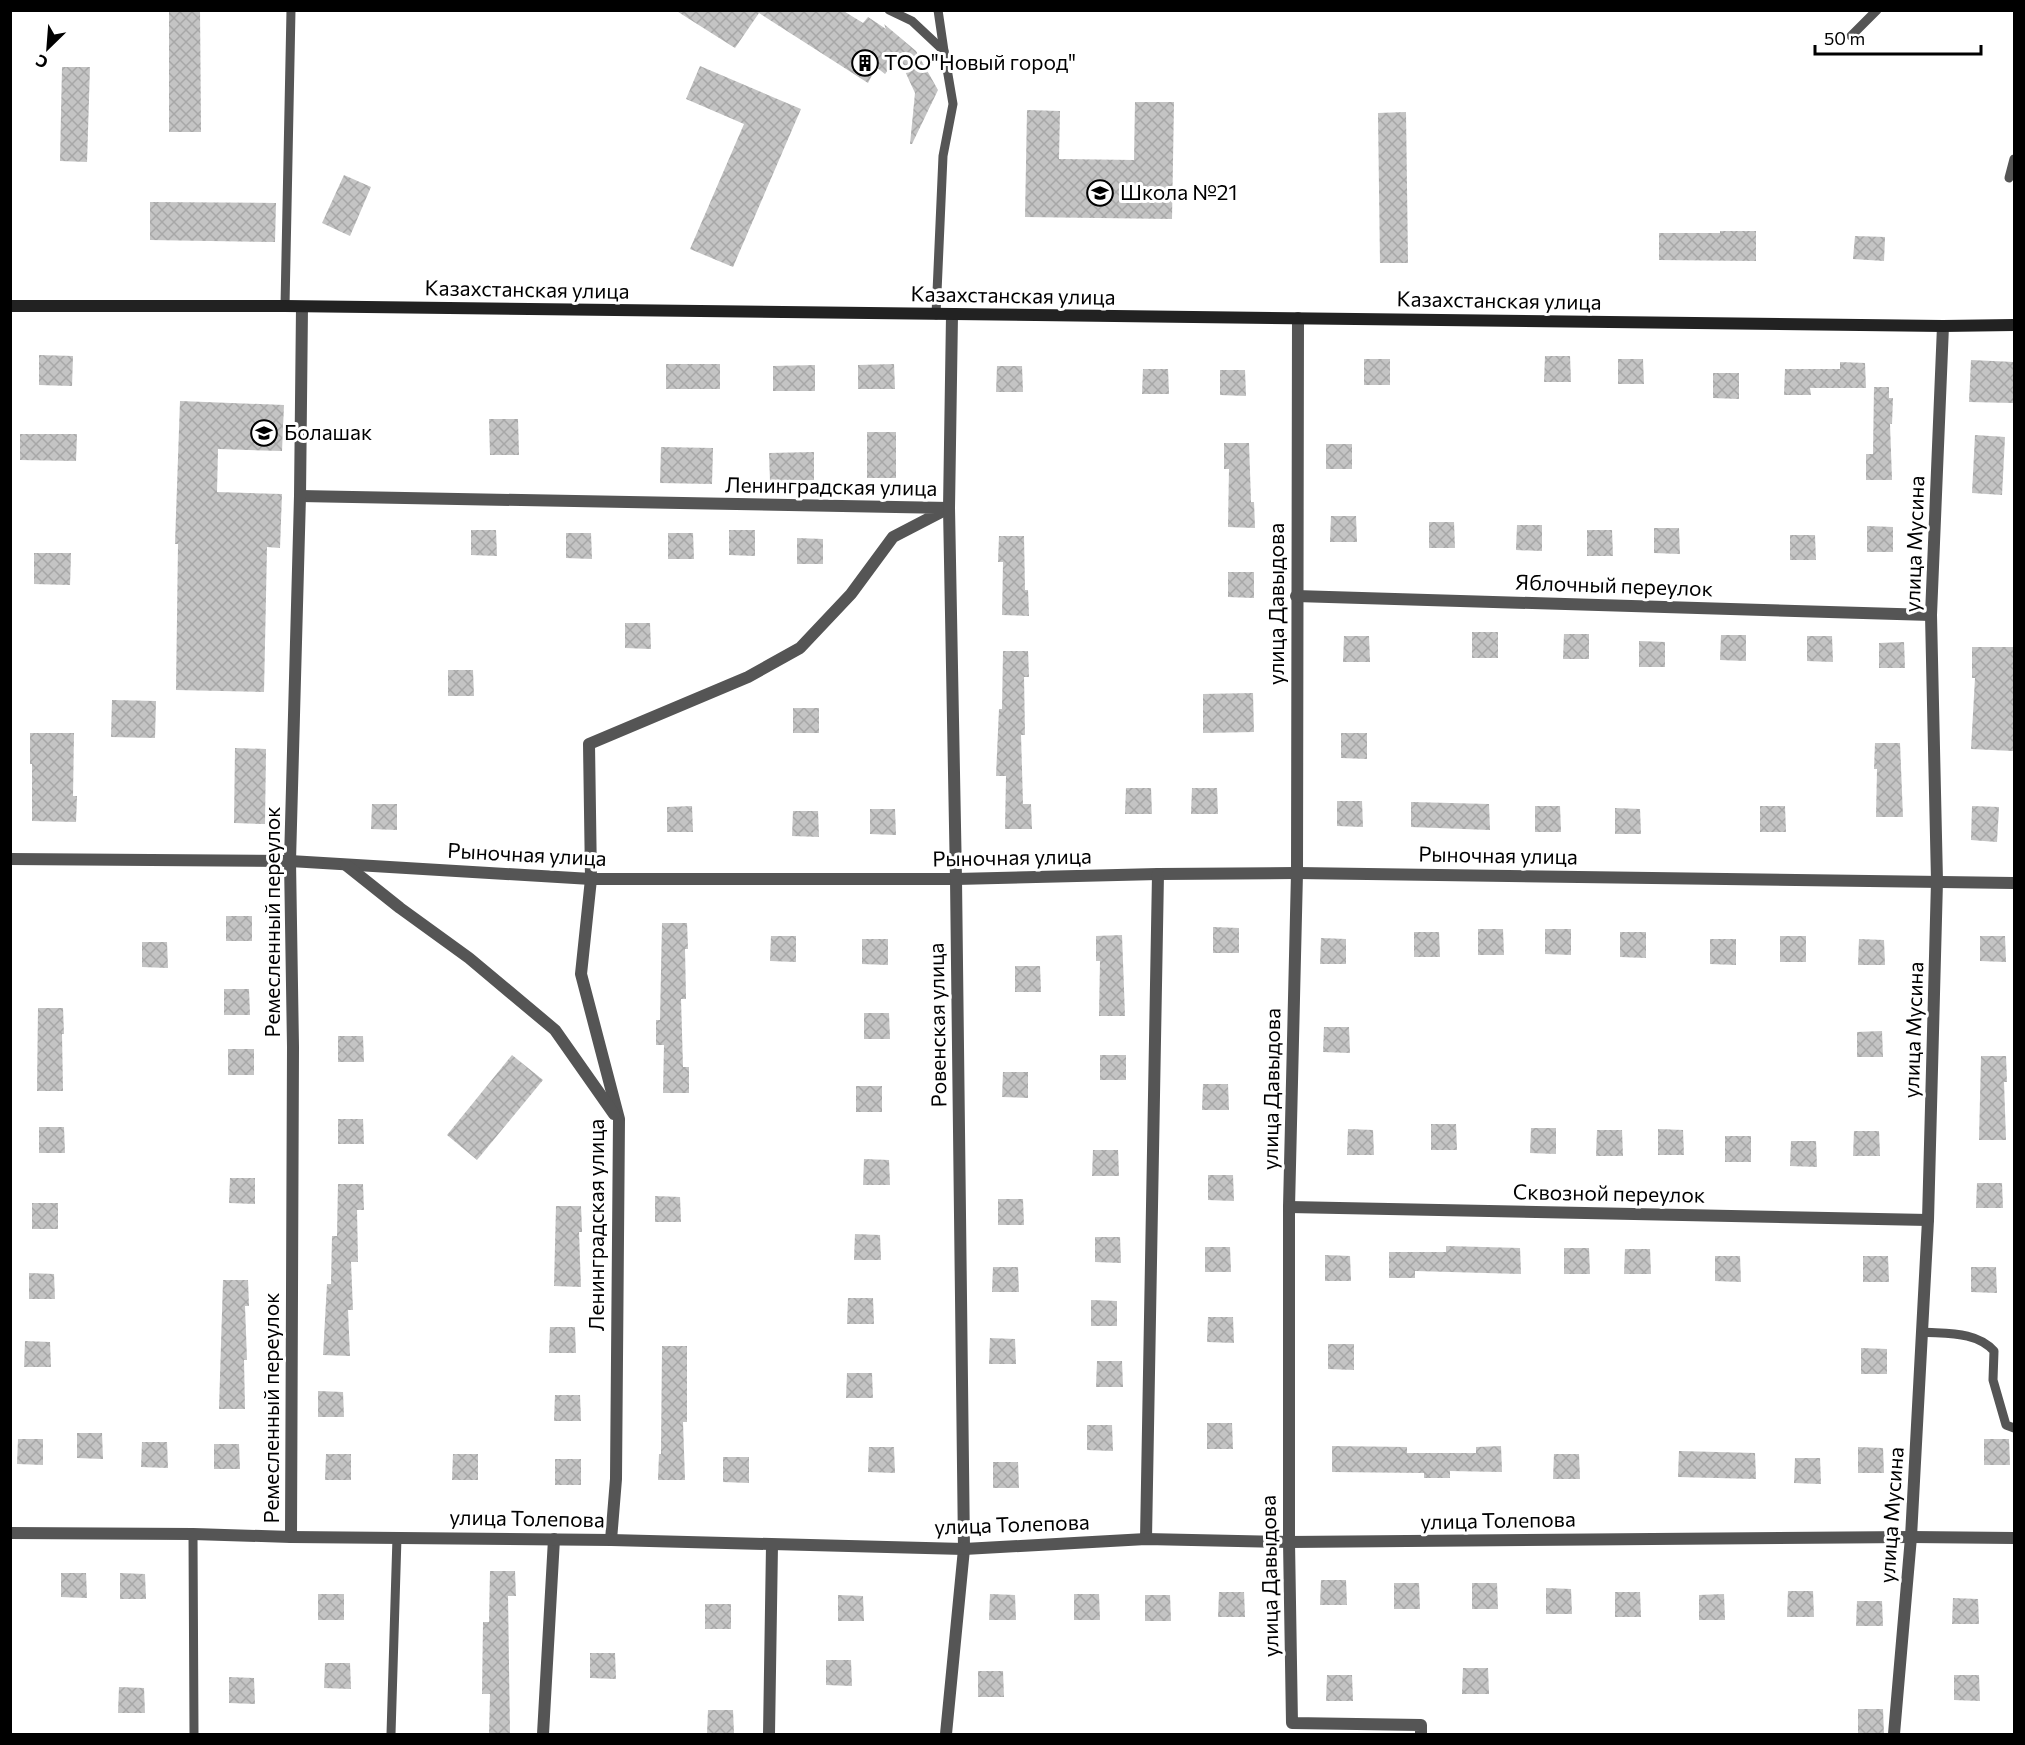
<svg xmlns="http://www.w3.org/2000/svg" width="2025" height="1745" viewBox="0 0 2025 1745" font-family="Commissioner,sans-serif">
  <style>
    .building { fill: url(#building-cross-hatch) }
    .lines { fill: none; stroke-linecap: round; stroke-linejoin: round }
    .service { stroke: #555; stroke-width: 9 }
    .minor { stroke: #555; stroke-width: 12 }
    .tertiary { stroke: #555; stroke-width: 12 }
    .secondary { stroke: #222; stroke-width: 12 }
    .labels { text-anchor: middle; stroke-width: 6; stroke-linejoin: round; paint-order: stroke }
    .poi-label { font-size: 21px; fill: #000; stroke: #fff; text-anchor: start }
    .street-label { font-size: 21px; fill: #000; stroke: #fff }
  </style>
  <defs>
    <pattern id="building-cross-hatch" width="8" height="8" patternUnits="userSpaceOnUse" patternTransform="scale(1.5)"><rect width="8" height="8" fill="#c4c4c4"/><path d="M0 0l8 8M0 8l8-8" fill="none" stroke="#a7a7a7"/></pattern>
  </defs>
  <rect width="100%" height="100%" fill="#fff"/>
  <g class="building">
    <path d="M169,10H200L201,132H169Z"/>
    <path d="M675,10H842L863,23L868,17L886,29L884,24L916,51L938,90L912,144H910L915,93L898,56L885,74L876,67L868,83L759,13L735,48Z"/>
    <path d="M700,66L801,109L733,267L690,249L744,124L686,99Z"/>
    <path d="M62,67H90L87,162L60,161Z"/>
    <path d="M1135,102H1174L1172,219L1025,217L1027,110L1060,111L1059,159L1134,160Z"/>
    <path d="M1406,112L1408,263H1380L1378,113Z"/>
    <path d="M344,175L371,187L350,236L322,223Z"/>
    <path d="M150,202L276,203L275,242L150,240Z"/>
    <path d="M1720,231H1756V261L1659,260V233H1720Z"/>
    <path d="M1855,236L1885,237L1884,261L1853,259Z"/>
    <path d="M39,355L73,356L72,386L39,385Z"/>
    <path d="M1545,356H1570L1571,382H1544Z"/>
    <rect x="1364" y="359" width="26" height="26"/>
    <path d="M1618,359H1643L1644,384H1618Z"/>
    <path d="M1971,360L2014,362V403L1969,402Z"/>
    <path d="M1840,362L1865,363L1866,388H1810L1811,395H1784L1785,369H1840Z"/>
    <rect x="666" y="364" width="54" height="25"/>
    <path d="M894,364L895,389H858V365Z"/>
    <path d="M815,365V391H773V366Z"/>
    <path d="M997,366H1022L1023,392H996Z"/>
    <path d="M1143,369H1168L1169,394H1142Z"/>
    <path d="M1220,370H1245L1246,396L1220,395Z"/>
    <path d="M1713,373H1739V399L1713,398Z"/>
    <path d="M1874,387H1889V398H1893L1892,424H1890L1892,480H1866V454H1873Z"/>
    <path d="M180,401L284,405L282,451L218,449L217,492L282,494L280,548L267,547L264,692L176,690L178,544H175Z"/>
    <path d="M489,419H518L519,455H490Z"/>
    <rect x="867" y="432" width="29" height="46"/>
    <path d="M20,434H77L76,461L20,460Z"/>
    <path d="M1975,435L2005,437L2002,495L1972,493Z"/>
    <path d="M1224,443H1249L1251,502H1254L1255,528L1228,527L1229,469H1224Z"/>
    <rect x="1326" y="444" width="26" height="25"/>
    <path d="M661,447L713,448L712,484L660,483Z"/>
    <path d="M814,452V480L770,481L769,453Z"/>
    <path d="M1331,516H1356L1357,542H1330Z"/>
    <path d="M1429,522H1454L1455,548H1429Z"/>
    <path d="M1517,525H1542V551L1516,550Z"/>
    <path d="M1867,526L1893,527V552H1867Z"/>
    <path d="M1654,528H1679L1680,554L1654,553Z"/>
    <path d="M471,530H496L497,556L471,555Z"/>
    <path d="M729,530H755V556L729,555Z"/>
    <path d="M1587,530H1612L1613,556H1587Z"/>
    <path d="M566,533H591L592,559L566,558Z"/>
    <path d="M668,533H693L694,559H668Z"/>
    <path d="M1790,535H1815L1816,560H1790Z"/>
    <path d="M999,536H1024L1025,590H1028L1029,616L1002,615L1003,562H998Z"/>
    <path d="M797,538L823,539V564H797Z"/>
    <path d="M34,553H71L70,585L34,584Z"/>
    <path d="M1228,572H1254V598L1228,597Z"/>
    <path d="M625,623H650L651,649L625,648Z"/>
    <rect x="1472" y="632" width="26" height="26"/>
    <path d="M1564,634H1589V659H1563Z"/>
    <path d="M1721,635H1746V661L1720,660Z"/>
    <path d="M1344,636H1369L1370,662H1343Z"/>
    <path d="M1807,636H1832L1833,662L1807,661Z"/>
    <path d="M1639,641L1665,642V667H1639Z"/>
    <path d="M1904,642L1905,668H1879V643Z"/>
    <path d="M1972,647H2014L2013,751L1971,749L1975,678H1972Z"/>
    <path d="M1003,651H1028L1029,677H1024L1025,735H1021L1023,804H1031L1032,829H1005L1006,776H996L999,709H1002Z"/>
    <path d="M448,670H473L474,696H448Z"/>
    <path d="M1253,693L1254,732L1203,733V694Z"/>
    <path d="M112,700L156,701L155,738L111,737Z"/>
    <rect x="793" y="708" width="26" height="25"/>
    <path d="M30,733H74L73,796H77L76,822L32,821V764H30Z"/>
    <path d="M1341,733H1367V759L1341,758Z"/>
    <path d="M1875,743H1900L1903,817H1876L1877,769H1874Z"/>
    <path d="M235,748L266,749L265,824L234,823Z"/>
    <path d="M1126,788H1151L1152,814H1125Z"/>
    <path d="M1192,788H1217L1218,814H1191Z"/>
    <path d="M1337,801H1362L1363,827L1337,826Z"/>
    <path d="M1411,802L1489,804L1490,830L1411,827Z"/>
    <path d="M372,804H397V830L371,829Z"/>
    <path d="M692,806L693,832H667V807Z"/>
    <path d="M1535,806H1560L1561,832H1535Z"/>
    <path d="M1760,806H1785L1786,832H1760Z"/>
    <path d="M1972,806L1999,807L1997,842L1971,840Z"/>
    <path d="M1615,808L1640,809L1641,834H1615Z"/>
    <path d="M870,809H895L896,835L870,834Z"/>
    <path d="M793,811H818L819,837L792,836Z"/>
    <rect x="226" y="916" width="26" height="25"/>
    <path d="M662,923H687L688,949H685L686,999H681L683,1067H689V1093H663L664,1045H656V1020H660Z"/>
    <path d="M1213,927L1239,928V953H1213Z"/>
    <path d="M1478,929H1503L1504,955H1478Z"/>
    <path d="M1545,929H1571V955L1545,954Z"/>
    <path d="M1414,932H1439L1440,957H1414Z"/>
    <path d="M1620,932H1646V958L1620,957Z"/>
    <path d="M1122,935L1125,1016H1099L1100,961H1096V936Z"/>
    <path d="M771,936H796V962L770,961Z"/>
    <rect x="1780" y="936" width="26" height="26"/>
    <path d="M1980,936H2005L2006,962L1980,961Z"/>
    <path d="M1321,938L1346,939V964H1320Z"/>
    <path d="M862,939H888V965L862,964Z"/>
    <path d="M1710,939H1736V965L1710,964Z"/>
    <path d="M1859,939L1884,940L1885,965H1858Z"/>
    <path d="M142,942H167L168,968L142,967Z"/>
    <path d="M1015,966H1040L1041,992H1015Z"/>
    <path d="M224,989H249L250,1015H224Z"/>
    <path d="M38,1008H63L64,1034H62L63,1091H37Z"/>
    <path d="M864,1013H889L890,1039H864Z"/>
    <path d="M1324,1027H1349L1350,1053L1323,1052Z"/>
    <path d="M1882,1031L1883,1057H1857V1032Z"/>
    <path d="M338,1036H363L364,1062H338Z"/>
    <rect x="228" y="1049" width="26" height="26"/>
    <path d="M512,1055L543,1080L477,1160L447,1135Z"/>
    <rect x="1100" y="1055" width="26" height="25"/>
    <path d="M1981,1056H2006L2007,1082H2004L2006,1140H1979Z"/>
    <path d="M1003,1072H1028V1098L1002,1097Z"/>
    <path d="M1203,1084H1228L1229,1110H1202Z"/>
    <rect x="856" y="1086" width="26" height="26"/>
    <path d="M338,1119H363L364,1144H338Z"/>
    <path d="M1431,1124H1456L1457,1150H1431Z"/>
    <path d="M39,1127H64L65,1153H39Z"/>
    <path d="M1531,1128H1556V1154L1530,1153Z"/>
    <path d="M1348,1129L1373,1130L1374,1155H1347Z"/>
    <path d="M1658,1129L1683,1130L1684,1155H1658Z"/>
    <path d="M1597,1130H1622L1623,1156H1596Z"/>
    <path d="M1854,1131H1879L1880,1156H1853Z"/>
    <rect x="1725" y="1136" width="26" height="26"/>
    <path d="M1791,1141H1816L1817,1167L1790,1166Z"/>
    <path d="M1093,1150H1118L1119,1176H1092Z"/>
    <path d="M864,1159L889,1160L890,1185H863Z"/>
    <path d="M1208,1175H1233L1234,1201L1208,1200Z"/>
    <path d="M230,1178H255V1204L229,1203Z"/>
    <path d="M1977,1183H2002L2003,1208H1976Z"/>
    <path d="M338,1184H363L364,1210H357L358,1262H351L353,1310H348L350,1356L323,1355L327,1284H331L332,1236H337Z"/>
    <path d="M655,1196L680,1197L681,1222H655Z"/>
    <path d="M998,1199H1023L1024,1225H998Z"/>
    <rect x="32" y="1203" width="26" height="26"/>
    <path d="M556,1206H581L582,1232H579L581,1287L554,1286Z"/>
    <path d="M855,1234L880,1235L881,1260H854Z"/>
    <path d="M1095,1237H1120L1121,1263L1095,1262Z"/>
    <path d="M1446,1246L1520,1248L1521,1274L1415,1271V1278H1389V1252H1446Z"/>
    <path d="M1205,1247H1230L1231,1272H1205Z"/>
    <path d="M1564,1248H1589L1590,1274H1564Z"/>
    <path d="M1625,1249H1650L1651,1274H1624Z"/>
    <path d="M1325,1255L1350,1256L1351,1281H1325Z"/>
    <path d="M1715,1256H1740L1741,1282L1715,1281Z"/>
    <path d="M1863,1256H1888L1889,1282H1863Z"/>
    <path d="M993,1267H1018L1019,1292H992Z"/>
    <path d="M1971,1267H1996L1997,1293L1971,1292Z"/>
    <path d="M29,1273L54,1274L55,1299H29Z"/>
    <path d="M223,1280H248L249,1306H245L247,1360H244L245,1409H219Z"/>
    <path d="M848,1298H873L874,1324H847Z"/>
    <path d="M1091,1300L1117,1301V1326H1091Z"/>
    <path d="M1208,1317H1233L1234,1343L1207,1342Z"/>
    <path d="M550,1327H575L576,1353H549Z"/>
    <path d="M990,1338L1015,1339L1016,1364H989Z"/>
    <path d="M25,1341L50,1342L51,1367H24Z"/>
    <path d="M1328,1344H1354V1370L1328,1369Z"/>
    <path d="M662,1346H687V1422H683L685,1480H658L659,1454H661Z"/>
    <path d="M1861,1348L1887,1349V1374H1861Z"/>
    <path d="M1097,1361H1122L1123,1387H1096Z"/>
    <path d="M847,1373H872L873,1398H846Z"/>
    <path d="M318,1391L343,1392L344,1417H318Z"/>
    <path d="M555,1395H580L581,1421H554Z"/>
    <path d="M1207,1423H1232L1233,1449H1207Z"/>
    <path d="M1087,1425H1112L1113,1451L1087,1450Z"/>
    <path d="M77,1433H102L103,1459L77,1458Z"/>
    <path d="M18,1439H43V1465L17,1464Z"/>
    <path d="M1984,1439H2009L2010,1465H1984Z"/>
    <path d="M142,1442H167L168,1468L141,1467Z"/>
    <path d="M214,1444H239L240,1469H214Z"/>
    <path d="M1332,1446L1407,1447V1453H1476V1447L1501,1446L1502,1472L1450,1471V1478H1424V1473L1332,1472Z"/>
    <path d="M869,1447H894L895,1473L868,1472Z"/>
    <path d="M1858,1447L1883,1448L1884,1473H1858Z"/>
    <path d="M1679,1451L1755,1453L1756,1479L1678,1477Z"/>
    <path d="M326,1454H351V1480H325Z"/>
    <path d="M453,1454H478V1480H452Z"/>
    <path d="M1554,1454H1579L1580,1479H1553Z"/>
    <path d="M723,1457H749V1483L723,1482Z"/>
    <path d="M1795,1458H1820L1821,1484L1794,1483Z"/>
    <rect x="555" y="1459" width="26" height="26"/>
    <path d="M993,1462H1018L1019,1488H993Z"/>
    <path d="M490,1571H515L516,1596H508L510,1734H489L490,1694H482L483,1622H489Z"/>
    <path d="M61,1573H86L87,1598L61,1597Z"/>
    <path d="M120,1573L145,1574L146,1599H120Z"/>
    <path d="M1321,1580H1346L1347,1605H1320Z"/>
    <path d="M1394,1583H1419L1420,1609H1394Z"/>
    <path d="M1472,1583H1497L1498,1609H1472Z"/>
    <path d="M1546,1588L1571,1589L1572,1614H1546Z"/>
    <path d="M1788,1591H1813L1814,1617H1787Z"/>
    <path d="M1219,1592H1244L1245,1617H1218Z"/>
    <path d="M1615,1592H1640L1641,1617H1615Z"/>
    <rect x="318" y="1594" width="26" height="26"/>
    <path d="M990,1594L1015,1595L1016,1620H989Z"/>
    <path d="M1074,1594H1099L1100,1620H1074Z"/>
    <path d="M1724,1594L1725,1620H1699V1595Z"/>
    <path d="M838,1595L863,1596L864,1621H838Z"/>
    <path d="M1145,1595H1170L1171,1621H1145Z"/>
    <path d="M1953,1598L1978,1599L1979,1624H1952Z"/>
    <path d="M1857,1601H1882L1883,1626H1856Z"/>
    <rect x="705" y="1604" width="26" height="25"/>
    <path d="M590,1653H615L616,1679L590,1678Z"/>
    <path d="M826,1660H851L852,1686L826,1685Z"/>
    <path d="M325,1663H350L351,1689L324,1688Z"/>
    <path d="M1463,1668H1488L1489,1694H1462Z"/>
    <path d="M978,1671H1003L1004,1697H978Z"/>
    <path d="M1327,1675H1352L1353,1701H1326Z"/>
    <path d="M1954,1675H1979L1980,1701L1954,1700Z"/>
    <path d="M229,1677L254,1678L255,1704L229,1703Z"/>
    <path d="M119,1687L144,1688L145,1713H118Z"/>
    <path d="M1858,1709H1883L1884,1734H1858Z"/>
    <path d="M708,1710H733L734,1734H707Z"/>
  </g>
  <g class="lines">
    <g class="service">
      <path d="M889,10L912,21L944,51L953,104L943,156L936,315"/>
      <path d="M938,10L944,51"/>
      <path d="M1851,36L1877,10"/>
      <path d="M2009,178L2014,159"/>
      <path d="M285,306L291,10"/>
      <path d="M1922,1332C1947,1334 1976,1331 1994,1351L1993,1380L2006,1425L2014,1428"/>
      <path d="M193,1534L194,1734"/>
      <path d="M391,1734L397,1537"/>
    </g>
    <g class="minor">
      <path d="M1298,318L1297,873L1289,1207V1542L1292,1723L1421,1725V1734"/>
      <path d="M300,496L949,508L893,537L851,594L800,648L748,677L589,744L591,879L581,974L619,1119L616,1479L611,1540"/>
      <path d="M1296,596L1931,615"/>
      <path d="M10,859L290,861L591,879H956L1158,874L1297,873L2014,883"/>
      <path d="M346,865L400,908L469,958L555,1030L614,1114"/>
      <path d="M1289,1207L1928,1220"/>
      <path d="M291,1537L293,1047L290,861L300,496L302,307"/>
      <path d="M1146,1539L1158,874"/>
      <path d="M543,1734L554,1539"/>
      <path d="M769,1734L772,1545"/>
      <path d="M946,1734L964,1549L956,879L949,508L952,315"/>
      <path d="M1894,1734L1911,1537L1928,1220L1937,881L1931,615L1943,326"/>
    </g>
    <path class="tertiary" d="M10,1533L193,1534L291,1537L611,1540L964,1549L1146,1539L1289,1542L1911,1537L2014,1538"/>
    <path class="secondary" d="M10,306H285L1943,326L2014,325"/>
  </g>
  <defs>
    <g id="building-ring" transform="scale(1.35)"><circle r="9.5" fill="#fff" stroke="#000" stroke-width="1.5"/><path d="M-4-6H4V6H1V3H-1V6H-4ZM-2.5-4.3h1.7v1.8h-1.7ZM.8-4.3h1.7v1.8H.8ZM-2.5-1h1.7V.8h-1.7ZM.8-1h1.7V.8H.8Z" fill="#000"/></g>
    <g id="school-ring" transform="scale(1.35)"><circle r="9.5" fill="#fff" stroke="#000" stroke-width="1.5"/><path d="M0-5L7-2L0 1L-7-2ZM-4 1L0 2.5L4 1V4Q0 6-4 4Z" fill="#000"/></g>
    <g id="university-ring" transform="scale(1.35)"><circle r="9.5" fill="#fff" stroke="#000" stroke-width="1.5"/><path d="M0-5L7-2L0 1L-7-2ZM-4 1L0 2.5L4 1V4Q0 6-4 4Z" fill="#000"/></g>
  </defs>
  <g fill-rule="evenodd">
    <use href="#building-ring" x="865" y="63"/>
    <use href="#school-ring" x="1100" y="193"/>
    <use href="#university-ring" x="264" y="433"/>
  </g>
  <g class="labels">
    <g class="poi-label">
      <text x="884" y="70">ТОО"Новый город"</text>
      <text x="1120" y="200">Школа №21</text>
      <text x="284" y="440">Болашак</text>
    </g>
    <g class="street-label">
      <text transform="translate(527 290) rotate(1)" y="7">Казахстанская улица</text>
      <text transform="translate(1013 296) rotate(1)" y="7">Казахстанская улица</text>
      <text transform="translate(1499 301) rotate(1)" y="7">Казахстанская улица</text>
      <text transform="translate(831 487) rotate(1)" y="7">Ленинградская улица</text>
      <text transform="translate(1915 544) rotate(-88)" y="7">улица Мусина</text>
      <text transform="translate(1614 586) rotate(2)" y="7">Яблочный переулок</text>
      <text transform="translate(1277 604) rotate(-90)" y="7">улица Давыдова</text>
      <text transform="translate(527 855) rotate(3)" y="7">Рыночная улица</text>
      <text transform="translate(1498 856) rotate(1)" y="7">Рыночная улица</text>
      <text transform="translate(1012 858) rotate(-1)" y="7">Рыночная улица</text>
      <text transform="translate(273 922) rotate(-90)" y="7">Ремесленный переулок</text>
      <text transform="translate(938 1025) rotate(-91)" y="7">Ровенская улица</text>
      <text transform="translate(1914 1030) rotate(-88)" y="7">улица Мусина</text>
      <text transform="translate(1272 1089) rotate(-89)" y="7">улица Давыдова</text>
      <text transform="translate(1609 1194) rotate(1)" y="7">Сквозной переулок</text>
      <text transform="translate(597 1225) rotate(-90)" y="7">Ленинградская улица</text>
      <text transform="translate(272 1408) rotate(-90)" y="7">Ремесленный переулок</text>
      <text transform="translate(1892 1515) rotate(-86)" y="7">улица Мусина</text>
      <text transform="translate(527 1519) rotate(1)" y="7">улица Толепова</text>
      <text transform="translate(1498 1521) rotate(-1)" y="7">улица Толепова</text>
      <text transform="translate(1012 1525) rotate(-2)" y="7">улица Толепова</text>
      <text transform="translate(1270 1576) rotate(-91)" y="7">улица Давыдова</text>
    </g>
  </g>
  <rect width="2025" height="1745" fill="none" stroke="#000000" stroke-width="24"/>
  <g transform="translate(48 48) rotate(205)" stroke="#ffffff" stroke-width="4.5" paint-order="stroke">
  <path d="M0-4.5L10 22L0 15L-10 22Z" fill="#000000"/>
  <text y="-9" font-size="16" font-weight="bold" text-anchor="middle" fill="#000000">С</text>
  </g>
  <path d="M1815 45v9h166v-9" fill="none" stroke="#000000" stroke-width="3"/>
  <text x="1824" y="45" font-size="18" fill="#000000" stroke="#ffffff" stroke-width="4.5" paint-order="stroke">50 m</text>
</svg>
